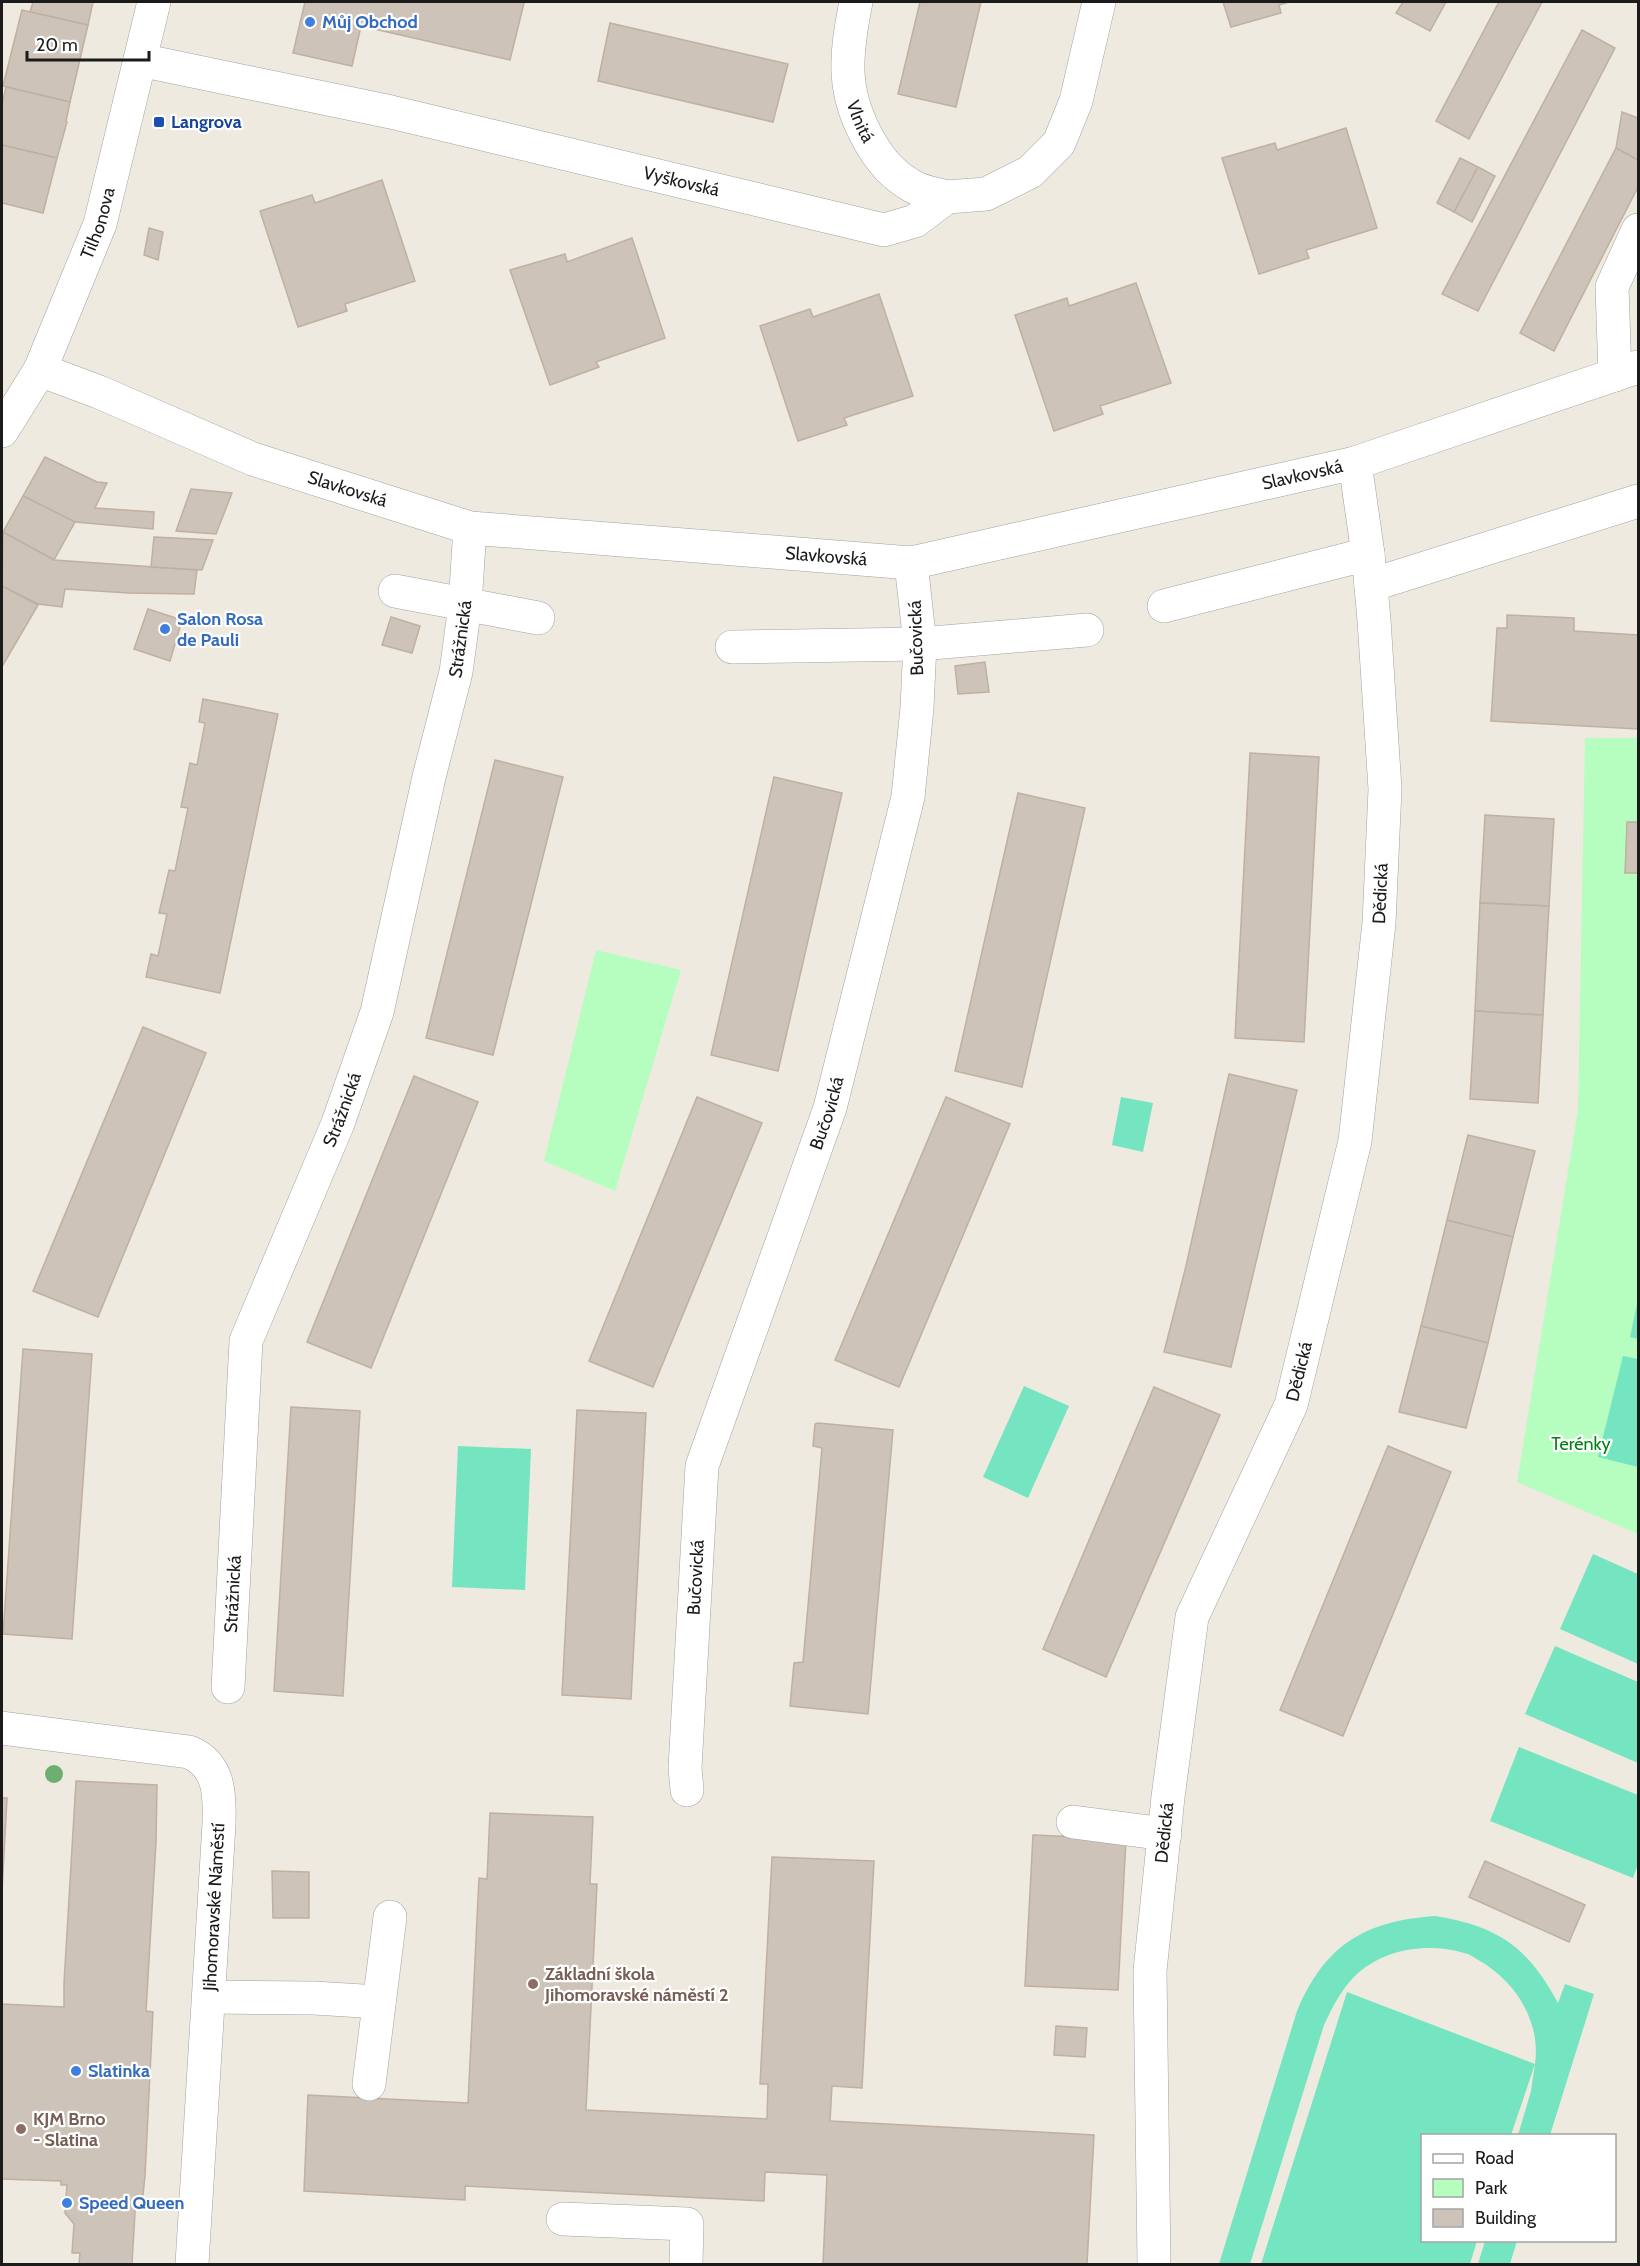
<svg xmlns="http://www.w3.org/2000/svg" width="1640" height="2266" viewBox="0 0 1640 2266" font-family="Cabin,sans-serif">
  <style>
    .park { fill: #b6fec0 }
    .pitch { fill: #75e5c1 }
    .building { fill: #cdc3b8; stroke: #c0b0a0; stroke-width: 1.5 }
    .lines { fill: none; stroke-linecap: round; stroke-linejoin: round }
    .minor-casing { stroke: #a2a2a2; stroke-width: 34 }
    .minor { stroke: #fff; stroke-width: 33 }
    .tree { fill: #6caf70 }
    .shop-dot { fill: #3f7fe0; stroke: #fff; stroke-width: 2 }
    .transit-dot { fill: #1a4fb4; stroke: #fff; stroke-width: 2 }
    .education-dot { fill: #8d6e63; stroke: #fff; stroke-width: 2 }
    .labels { text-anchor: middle; stroke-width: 4.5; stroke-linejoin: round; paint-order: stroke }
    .shop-label { font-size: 18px; font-weight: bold; fill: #366cbe; stroke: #fff; text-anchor: start }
    .street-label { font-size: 18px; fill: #1b1b1b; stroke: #fff }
    .transit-label { font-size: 18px; font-weight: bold; fill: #164399; stroke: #fff; text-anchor: start }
    .park-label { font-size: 18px; fill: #027f15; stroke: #fff }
    .education-label { font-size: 18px; font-weight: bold; fill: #785e54; stroke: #fff; text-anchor: start }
  </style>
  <rect width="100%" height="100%" fill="#eeeadf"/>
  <g class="park">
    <path d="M1585,738H1638V1534L1517,1482L1578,1110Z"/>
    <path d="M596,950L681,970L615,1191L544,1161Z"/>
  </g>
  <g class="pitch">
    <path d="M1121,1097L1153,1103L1143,1152L1112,1145Z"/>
    <path d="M1638,1299V1339L1630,1337Z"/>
    <path d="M1623,1356L1638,1359V1467L1598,1457Z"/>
    <path d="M1024,1386L1069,1406L1028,1498L983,1477Z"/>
    <path d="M458,1446L531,1449L525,1590L452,1587Z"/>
    <path d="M1593,1554L1638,1574V1664L1560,1629Z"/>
    <path d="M1555,1646L1638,1682V1763L1525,1714Z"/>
    <path d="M1519,1747L1638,1795V1864L1633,1878L1490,1821Z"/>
    <path d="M1435,1916C1498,1926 1528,1947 1558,2003L1565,1984L1594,1994L1550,2135H1518L1531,2091L1535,2064L1511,2135L1422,2136V2240L1477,2241L1470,2264H1261L1347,1992L1535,2064C1541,2022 1516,1982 1480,1961C1475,1958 1470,1954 1464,1953C1427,1942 1381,1949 1353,1978C1340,1992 1332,2008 1324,2025L1250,2264H1219L1297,2011C1325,1945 1364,1921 1435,1916Z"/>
    <path d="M1485,2241H1517L1510,2264H1478Z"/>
  </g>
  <g class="building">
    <path d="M33,2H93L88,25L30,12Z"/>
    <path d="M305,2H519L524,3L510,60L361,26L352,66L293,53Z"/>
    <path d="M920,2H981L956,107L898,94Z"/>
    <path d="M1223,2H1289L1279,5L1281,13L1231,27Z"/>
    <path d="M1403,2H1446L1430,31L1396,13Z"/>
    <path d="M1499,2H1542L1469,139L1436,121Z"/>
    <path d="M22,10L88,25L70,102L3,86Z"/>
    <path d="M610,23L788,64L773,122L598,81Z"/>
    <path d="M1582,30L1615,48L1478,311L1442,294Z"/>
    <path d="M6,87L70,102L66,121L67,122L57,158L2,145V105Z"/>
    <path d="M1622,112L1638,118V160L1616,148Z"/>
    <path d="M1346,128L1377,228L1306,250L1309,258L1259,274L1222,158L1275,143L1277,150Z"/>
    <path d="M2,145L57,158L43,213L2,203Z"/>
    <path d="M1616,148L1638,160V187L1554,351L1520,333Z"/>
    <path d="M1460,158L1478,167L1454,212L1437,203Z"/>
    <path d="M1478,167L1495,176L1472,222L1454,212Z"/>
    <path d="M382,180L415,281L345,304L347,311L298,327L260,211L312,195L315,203Z"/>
    <path d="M149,228L163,232L158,260L144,255Z"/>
    <path d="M632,238L665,338L596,362L599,367L550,385L510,270L565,254L567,262Z"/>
    <path d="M1136,283L1171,383L1100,406L1103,414L1054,431L1015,315L1067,298L1069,306Z"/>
    <path d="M879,294L913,396L844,418L847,425L798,441L760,326L810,309L813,317Z"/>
    <path d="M45,457L97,482L107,483L95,508L154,512L153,529L75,522L23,496Z"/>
    <path d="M191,489L232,493L216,534L176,531Z"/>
    <path d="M23,496L75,522L54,560L3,532Z"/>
    <path d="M3,532L54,560L197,570L194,594L129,593L65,589L62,607L38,604L2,586Z"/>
    <path d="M154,537L213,540L202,570L151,567Z"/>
    <path d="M2,586L38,605L3,665H2Z"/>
    <path d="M148,609L182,620L170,661L134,649Z"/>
    <path d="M1507,615L1574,618V631L1638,635V729L1491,721L1497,628H1507Z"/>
    <path d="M391,617L420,626L412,653L382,645Z"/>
    <path d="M985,662L989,692L958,694L955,666Z"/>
    <path d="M203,699L278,714L220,993L146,977L151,954L158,956L167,914L159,913L169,870L175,871L188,808L181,807L190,763L197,765L205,723L199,722Z"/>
    <path d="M1250,753L1319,757L1304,1042L1235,1038Z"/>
    <path d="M495,760L563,777L493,1055L426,1038Z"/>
    <path d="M774,777L842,793L778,1071L711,1055Z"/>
    <path d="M1018,793L1085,808L1022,1087L955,1071Z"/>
    <path d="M1485,815L1554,819L1549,906L1480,903Z"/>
    <path d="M1627,822H1638V873H1625Z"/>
    <path d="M1480,903L1549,906L1543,1015L1475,1011Z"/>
    <path d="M1475,1011L1543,1015L1538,1103L1470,1099Z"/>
    <path d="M143,1027L206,1053L98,1317L33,1291Z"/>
    <path d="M1229,1074L1297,1090L1231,1367L1164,1352L1186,1266Z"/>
    <path d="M414,1076L478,1102L371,1368L307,1342Z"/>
    <path d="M697,1097L762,1123L653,1387L589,1361Z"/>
    <path d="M946,1097L1010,1124L899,1387L835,1360Z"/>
    <path d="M1468,1135L1535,1151L1513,1237L1447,1220Z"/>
    <path d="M1447,1220L1513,1237L1488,1343L1421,1326Z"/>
    <path d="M1421,1326L1488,1343L1466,1428L1399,1412Z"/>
    <path d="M23,1349L92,1354L72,1639L3,1634Z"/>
    <path d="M1154,1387L1220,1415L1106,1677L1043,1649Z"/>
    <path d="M291,1407L360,1411L343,1696L274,1691Z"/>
    <path d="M577,1410L646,1413L631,1699L562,1695Z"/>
    <path d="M818,1423L893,1430L868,1714L790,1706L794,1663L803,1662L822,1448L813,1446L815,1424Z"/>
    <path d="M1388,1446L1451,1472L1343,1736L1280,1710Z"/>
    <path d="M76,1781L157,1785L156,1842L146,2011L153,2012L145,2176L143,2195H136L132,2264H79L80,2253H72L74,2224L65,2213L67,2185H61V2181L2,2179V2004L64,2007V1983Z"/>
    <path d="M2,1798H7L2,1892Z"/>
    <path d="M490,1813L593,1817L590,1884H597L586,2110L767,2119L768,2084H760L772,1857L874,1861L862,2088L832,2086L830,2121L1094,2135L1087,2264H823L827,2175L765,2172L764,2201L465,2186V2200L304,2191L308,2095L468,2103L479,1878L487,1879Z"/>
    <path d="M1033,1835L1126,1839L1118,1990L1025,1986Z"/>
    <path d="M1485,1861L1585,1905L1569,1942L1469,1897Z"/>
    <path d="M272,1871L309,1872V1918H273Z"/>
    <path d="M1056,2026L1087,2028L1085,2057L1054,2055Z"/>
  </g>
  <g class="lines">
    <g class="minor-casing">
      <g id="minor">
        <path id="s1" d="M856,2C845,57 841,93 871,144C882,162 893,175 912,186C922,192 936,194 947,197"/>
        <path id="s2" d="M140,60L391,112L884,230L915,221L947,197L986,194L1030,172L1059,143L1076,101L1099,2"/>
        <path id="s3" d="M40,370L99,392L253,459L470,528L911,563L1355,463L1638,367"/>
        <path d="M1615,375L1612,287L1638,230"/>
        <path id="s4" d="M2,431L40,370L100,224L154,2"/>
        <path d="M1371,585L1638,501"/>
        <path d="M395,591L538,618"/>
        <path d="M1164,606L1368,554"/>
        <path d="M732,647L920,644L1087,630"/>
        <path id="s5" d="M228,1687L246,1341L338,1123L377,1012L429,777L456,672L465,605L470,528"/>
        <path d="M2,1728L189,1752C220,1765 220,1795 219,1824L192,2264"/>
        <path id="s6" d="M687,1790L685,1768L702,1466L830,1108L908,797L917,708L920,644L911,563"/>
        <path d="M1073,1822L1165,1834"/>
        <path d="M209,1997L314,1998L379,2002"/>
        <path d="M369,2084L390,1917"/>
        <path d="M563,2219L687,2224L686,2264"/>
        <path id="s7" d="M1154,2264L1150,1971L1168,1797L1192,1617L1291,1405L1355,1141L1379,923L1385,789L1374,620L1368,554L1355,463"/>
      </g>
    </g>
    <use href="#minor" class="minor"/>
  </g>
  <circle class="tree" cx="54" cy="1774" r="9"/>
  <g class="shop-dot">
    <circle cx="310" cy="22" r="6"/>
    <circle cx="165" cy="629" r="6"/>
    <circle cx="76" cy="2071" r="6"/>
    <circle cx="67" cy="2203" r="6"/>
  </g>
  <rect class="transit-dot" x="153" y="116" width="12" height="12" rx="3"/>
  <g class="education-dot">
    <circle cx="533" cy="1984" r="6"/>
    <circle cx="21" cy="2129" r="6"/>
  </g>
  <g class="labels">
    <g class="shop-label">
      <text x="322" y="28">Můj Obchod</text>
      <text x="177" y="625">Salon Rosa<tspan x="177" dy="21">de Pauli</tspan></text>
      <text x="88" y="2077">Slatinka</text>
      <text x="79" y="2209">Speed Queen</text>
    </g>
    <g class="street-label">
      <text dy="6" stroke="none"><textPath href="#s1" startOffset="122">Vlnitá</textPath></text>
      <text dy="6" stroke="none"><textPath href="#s2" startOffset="555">Vyškovská</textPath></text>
      <text dy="6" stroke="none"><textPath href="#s4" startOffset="230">Tilhonova</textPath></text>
      <text dy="6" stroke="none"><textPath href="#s3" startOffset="1302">Slavkovská</textPath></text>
      <text dy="6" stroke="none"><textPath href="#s3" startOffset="330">Slavkovská</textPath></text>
      <text dy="6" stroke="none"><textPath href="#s3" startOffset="816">Slavkovská</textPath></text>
      <text transform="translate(916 638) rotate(-92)" y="6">Bučovická</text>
      <text dy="6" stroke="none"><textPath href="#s5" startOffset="1083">Strážnická</textPath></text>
      <text dy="6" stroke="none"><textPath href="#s7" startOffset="1404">Dědická</textPath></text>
      <text dy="6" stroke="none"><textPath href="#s5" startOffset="597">Strážnická</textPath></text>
      <text dy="6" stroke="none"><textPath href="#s6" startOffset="699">Bučovická</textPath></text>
      <text dy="6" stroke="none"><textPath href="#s7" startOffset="918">Dědická</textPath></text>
      <text dy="6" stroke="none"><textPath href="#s6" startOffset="213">Bučovická</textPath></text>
      <text dy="6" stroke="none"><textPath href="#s5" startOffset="93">Strážnická</textPath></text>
      <text dy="6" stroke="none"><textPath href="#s7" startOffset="432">Dědická</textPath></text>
      <text transform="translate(214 1907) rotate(-87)" y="6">Jihomoravské Náměstí</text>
    </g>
    <g class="transit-label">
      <text x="171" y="128">Langrova</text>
    </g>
    <g class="park-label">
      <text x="1581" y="1450">Terénky</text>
    </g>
    <g class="education-label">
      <text x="545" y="1980">Základní škola<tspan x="545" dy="21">Jihomoravské náměstí 2</tspan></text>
      <text x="33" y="2125">KJM Brno<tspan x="33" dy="21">- Slatina</tspan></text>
    </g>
  </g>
  <rect width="1640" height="2266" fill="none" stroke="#1b1b1b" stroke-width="6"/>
  <rect x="1421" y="2134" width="195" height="108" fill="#ffffff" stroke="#a4a4a4" stroke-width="1.5"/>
  <rect x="1433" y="2154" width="30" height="9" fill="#ffffff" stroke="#a4a4a4" stroke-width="1.5"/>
  <text x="1475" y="2164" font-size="18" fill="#1b1b1b">Road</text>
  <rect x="1433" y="2179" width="30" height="18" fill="#b6fec0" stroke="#a4a4a4" stroke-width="1.5"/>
  <text x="1475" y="2194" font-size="18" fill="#1b1b1b">Park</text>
  <rect x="1433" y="2209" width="30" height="18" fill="#cdc3b8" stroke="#a4a4a4" stroke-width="1.5"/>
  <text x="1475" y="2224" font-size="18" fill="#1b1b1b">Building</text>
  <path d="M27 51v9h122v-9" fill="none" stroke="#1b1b1b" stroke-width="3"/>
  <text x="36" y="51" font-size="18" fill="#1b1b1b" stroke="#ffffff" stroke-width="4.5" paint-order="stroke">20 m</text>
</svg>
